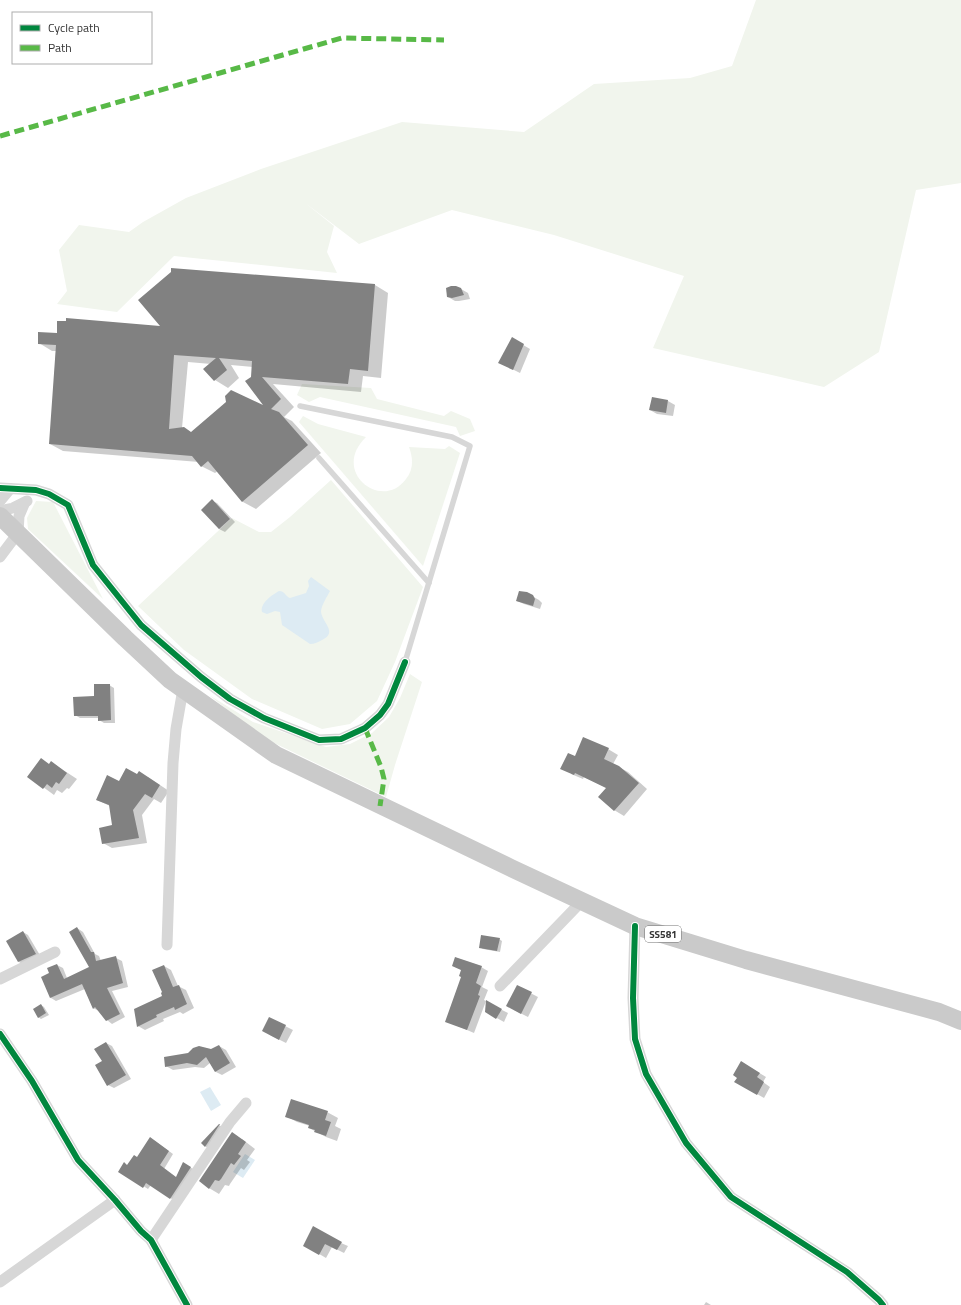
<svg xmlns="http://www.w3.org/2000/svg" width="961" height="1305" viewBox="0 0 961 1305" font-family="'Titillium Web',sans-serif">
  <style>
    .green { fill: #f1f5ed }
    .water { fill: #ddebf3 }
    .shadow { fill: #0003; fill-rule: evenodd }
    .building { fill: #818181; fill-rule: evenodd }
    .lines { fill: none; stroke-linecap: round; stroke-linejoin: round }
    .service { stroke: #d7d7d7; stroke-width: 5.5 }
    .minor { stroke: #d7d7d7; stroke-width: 11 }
    .primary { stroke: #cacaca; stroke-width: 18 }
    .quiet { stroke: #58b947; stroke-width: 5; stroke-dasharray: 10 5; stroke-linecap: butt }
    .cycleway-casing { stroke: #fff; stroke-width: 8 }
    .cycleway { stroke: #00873e; stroke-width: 6 }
    .labels { text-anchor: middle; stroke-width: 4; stroke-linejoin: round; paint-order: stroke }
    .shield { fill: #fff; stroke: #707070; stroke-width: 1 }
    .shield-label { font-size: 10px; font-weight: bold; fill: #333 }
  </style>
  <rect width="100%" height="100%" fill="#fff"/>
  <g class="green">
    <path d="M756,0H961V183L916,190L879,352L824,387L653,348L684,276L554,235L452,210L359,244L304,202L334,226L327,252L337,273L174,256L117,312L57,304L67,291L59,250L79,225L129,232L143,222L186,198L261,169L402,122L524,132L594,84L690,78L732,66Z"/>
    <path d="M302,384L371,388L377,399L444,416L451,411L470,419L475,431L460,436L456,427L320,397L309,402L297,395Z"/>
    <path d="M303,416L318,424L366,437C330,472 382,512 406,479C414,469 413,458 409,447L445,449L449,446L460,453L423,566L299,422Z"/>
    <path d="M331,480L423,587L395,662L377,701L350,724L322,729L252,699L184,650L138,606L232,518L259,532H271L290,517Z"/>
    <path d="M36,501L53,502L103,599L28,529L27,518Z"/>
    <path d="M410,674L422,682L395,765L386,797L270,741L240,720L209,695L253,722L326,747L350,744L372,733L389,717L400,698Z"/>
  </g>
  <g class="water">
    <path d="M311,577L330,591C327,597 322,604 321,611C321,622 339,632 322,640C318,642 315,644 310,644L282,625L280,612L275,611L267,614L262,612C260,603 272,595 279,591C285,591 285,596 290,598L306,593L309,586L308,581Z"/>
    <path d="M210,1087L221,1105L211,1111L200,1092Z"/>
    <path d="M245,1154L255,1160L243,1178L233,1172Z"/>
  </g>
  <g class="shadow">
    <path d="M375,285L388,293L381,378L363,376L361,392L273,384L294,407L284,417L292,421L321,453L256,509L243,502L218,471L215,473L201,466L199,462L63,451L50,444L56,351H52L39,343L58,334L162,327ZM188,362L211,364L205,369L215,380L228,388L239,378L231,365L253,367L252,377L266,408L192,433L182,428Z"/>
    <path d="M461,289L468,293L470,299L459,301H455L448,297Z"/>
    <path d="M513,339L530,349L520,373L506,366Z"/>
    <path d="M668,401L675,405L673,416L657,414L650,410Z"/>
    <path d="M212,501L217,503L235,522L225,532L219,529L202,510Z"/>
    <path d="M532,596L539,600L542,603L540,609L524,604L517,601Z"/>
    <path d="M109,685L114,688L115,723H104L99,720V718H80L75,715Z"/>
    <path d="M608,749L618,755L613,764L628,772L647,789L624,816L614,810L607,788L584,777L583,779L571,774L575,757Z"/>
    <path d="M51,762L77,779L69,789L67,788L62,793L57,790L54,795L28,776L50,765Z"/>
    <path d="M137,775L148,777L169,791L161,803L154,799L142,815L147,843L112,848L103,843L113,826L110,806L97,800L120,782Z"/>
    <path d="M77,928L83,932L95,954L99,956L101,961L116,958L122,961L128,987L112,991L125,1017L112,1024L107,1020L99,1011L93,1008L85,989L56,1001L51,998L50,974L57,965L63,968L67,978L91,968Z"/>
    <path d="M23,932L28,935L41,957L24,965L19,962Z"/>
    <path d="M499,939L502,941L500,952L483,949L480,947Z"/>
    <path d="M164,966L171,970L178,986L186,990L194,1008L183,1014L180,1012L163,1019L164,1021L145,1030L138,1026L163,996Z"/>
    <path d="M453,966L481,967L488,971L482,987L488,990L484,1000L486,1001L474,1033L446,1021L462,977V970Z"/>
    <path d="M517,986L538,997L528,1017L514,1010Z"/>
    <path d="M41,1005L44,1007L49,1015L41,1019L38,1017Z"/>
    <path d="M502,1010L508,1013L504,1022L486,1012Z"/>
    <path d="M269,1018L293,1030L286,1043L270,1035Z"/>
    <path d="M106,1043L112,1046L131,1079L114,1088L108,1085L103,1062Z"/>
    <path d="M219,1046L226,1050L236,1067L222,1075L216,1072L210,1063L204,1068L195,1067L173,1070L166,1066L212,1050Z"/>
    <path d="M741,1062L766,1077L763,1082L770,1087L764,1098L736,1082L738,1077Z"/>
    <path d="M327,1112L338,1118L335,1126L341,1129L337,1141L326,1137L309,1128L310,1126L297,1122L286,1116Z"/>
    <path d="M219,1125L222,1127L208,1148L205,1146Z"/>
    <path d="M242,1139L255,1149L247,1160L250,1162L244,1170L241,1168L230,1184L229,1186L225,1185L219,1194L209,1188Z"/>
    <path d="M155,1141L173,1154L164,1169L177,1178L184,1164L195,1170L175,1201L151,1185L148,1189L119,1171L128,1166Z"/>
    <path d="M341,1243L348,1246L344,1253L332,1247L326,1258L304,1245Z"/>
    <path d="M706,1302L711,1305H704Z"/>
  </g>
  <g class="building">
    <path d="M171,268L375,284L368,371L350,369L348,384L262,377L281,399L271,409L279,412L308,445L242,502L208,461L201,467L192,456L49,444L56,345L38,344V332L57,333V321H66V318L160,326L138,300L171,272ZM174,355L216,358L203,369L214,381L227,370L219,358L252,361L251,377L245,381L263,405L231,390L225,396L226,402L191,432L184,427L169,429Z"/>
    <path d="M451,286H456L461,288L464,295L452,298L447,297L446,288Z"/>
    <path d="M512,337L524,344L513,370L498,363Z"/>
    <path d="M652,397L668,400L666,413L649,410Z"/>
    <path d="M212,499L230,519L219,529L201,510Z"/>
    <path d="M519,591L527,592L533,595L535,599L533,606L516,601Z"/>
    <path d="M94,684H110L111,720L98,721V716H74L73,697L94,696Z"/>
    <path d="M583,737L609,748L604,759L619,766L639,783L614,811L598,797L606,788L575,773L574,775L560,769L568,753L575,756Z"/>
    <path d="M41,758L49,764L51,761L67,773L59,784L56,782L52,788L47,784L43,789L27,777Z"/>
    <path d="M126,768L137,774L139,771L160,785L152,798L145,794L133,810L139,838L102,844L99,828L112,825L109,805L96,800L107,775L119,781Z"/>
    <path d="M77,927L91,952H94L96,961L116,956L123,983L107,988L120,1014L106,1021L95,1007L93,1009L82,984L50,998L41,977L49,973L47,968L57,964L64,979L89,967L69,932Z"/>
    <path d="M23,931L36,954L18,962L6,941Z"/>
    <path d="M481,935L500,938L497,951L479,948Z"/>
    <path d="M455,957L482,966L476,983L481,986L478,995L480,996L467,1030L445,1022L461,977L459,976L461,970L452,966Z"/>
    <path d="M164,965L173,987L179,985L187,1004L175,1010L174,1007L156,1015L157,1017L137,1027L134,1009L162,996L161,993L162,992L152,970Z"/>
    <path d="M517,985L532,992L521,1014L506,1006Z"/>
    <path d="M486,1000L502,1009L496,1019L485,1012Z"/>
    <path d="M41,1004L46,1013L38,1018L33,1009Z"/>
    <path d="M269,1017L286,1025L279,1040L262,1031Z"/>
    <path d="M106,1042L126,1075L107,1086L95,1065L102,1061L94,1049Z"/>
    <path d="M219,1045L230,1063L215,1072L206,1057L197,1065L187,1063L165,1067L164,1057L188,1053L193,1048L199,1046L211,1049Z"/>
    <path d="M741,1061L760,1073L757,1077L764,1082L757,1095L734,1082L737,1078L733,1075Z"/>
    <path d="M291,1099L328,1111L325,1120L331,1122L326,1136L314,1132L315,1130L308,1128L309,1125L285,1117Z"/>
    <path d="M219,1124H220L205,1147L201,1143Z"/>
    <path d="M232,1132L246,1142L238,1154L241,1156L234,1165L231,1163L221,1179L219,1181L215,1180L209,1189L199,1181Z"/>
    <path d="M150,1137L169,1151L160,1165L176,1177L183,1162L191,1167L170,1199L146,1183L143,1188L118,1172L124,1162L127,1165L134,1155L137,1157Z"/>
    <path d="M313,1226L342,1242L337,1250L325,1244L319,1255L303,1246Z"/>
  </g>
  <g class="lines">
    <g class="service">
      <path d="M300,406L452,437L470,446L405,662"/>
      <path d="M319,458L429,583"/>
    </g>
    <g class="minor">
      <path d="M0,488L36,490L49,494L68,505L93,565L141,625L201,677L230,699L264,718L319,740L341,739L365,728L380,715L388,704L405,662"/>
      <path d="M0,501L10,489"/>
      <path d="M0,511L13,508L27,501"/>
      <path d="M0,557L18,533L19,516L25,502"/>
      <path d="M635,926L633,998L635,1039L646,1074L686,1143L731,1197L847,1272L879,1300L883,1305"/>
      <path d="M167,945L173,763L176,729L183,689"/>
      <path d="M0,979L55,952"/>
      <path d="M500,986L582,901"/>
      <path d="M0,1034L32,1081L78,1160L115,1200L141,1231L151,1240L187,1305"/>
      <path d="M151,1240L230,1122L246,1103"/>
      <path d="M0,1282L115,1200"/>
    </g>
    <path class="primary" d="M0,516L125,638L170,680L276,755L511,868L635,926L746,960L939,1012L961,1021"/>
    <g class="quiet">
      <path d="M0,136L342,38L444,40"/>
      <path d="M365,728L381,767L384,779L380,806"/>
    </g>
    <g class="cycleway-casing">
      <g id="cycleway">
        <path d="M0,488L36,490L49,494L68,505L93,565L141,625L201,677L230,699L264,718L319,740L341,739L365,728L380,715L388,704L405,662"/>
        <path d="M635,926L633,998L635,1039L646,1074L686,1143L731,1197L847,1272L879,1300L883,1305"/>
        <path d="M0,1034L32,1081L78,1160L115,1200L141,1231L151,1240L187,1305"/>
      </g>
    </g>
    <use href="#cycleway" class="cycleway"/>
  </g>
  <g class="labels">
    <rect class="shield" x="645" y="926" width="36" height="16" rx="3"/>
    <g class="shield-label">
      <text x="663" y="938">SS581</text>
    </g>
  </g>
  <rect x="12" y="12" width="140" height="52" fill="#ffffff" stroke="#adadad"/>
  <rect x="20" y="25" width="20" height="6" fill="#00873e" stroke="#adadad"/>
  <text x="48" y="32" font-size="12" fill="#333333">Cycle path</text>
  <rect x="20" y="45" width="20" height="6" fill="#58b947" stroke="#adadad"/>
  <text x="48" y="52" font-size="12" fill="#333333">Path</text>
</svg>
